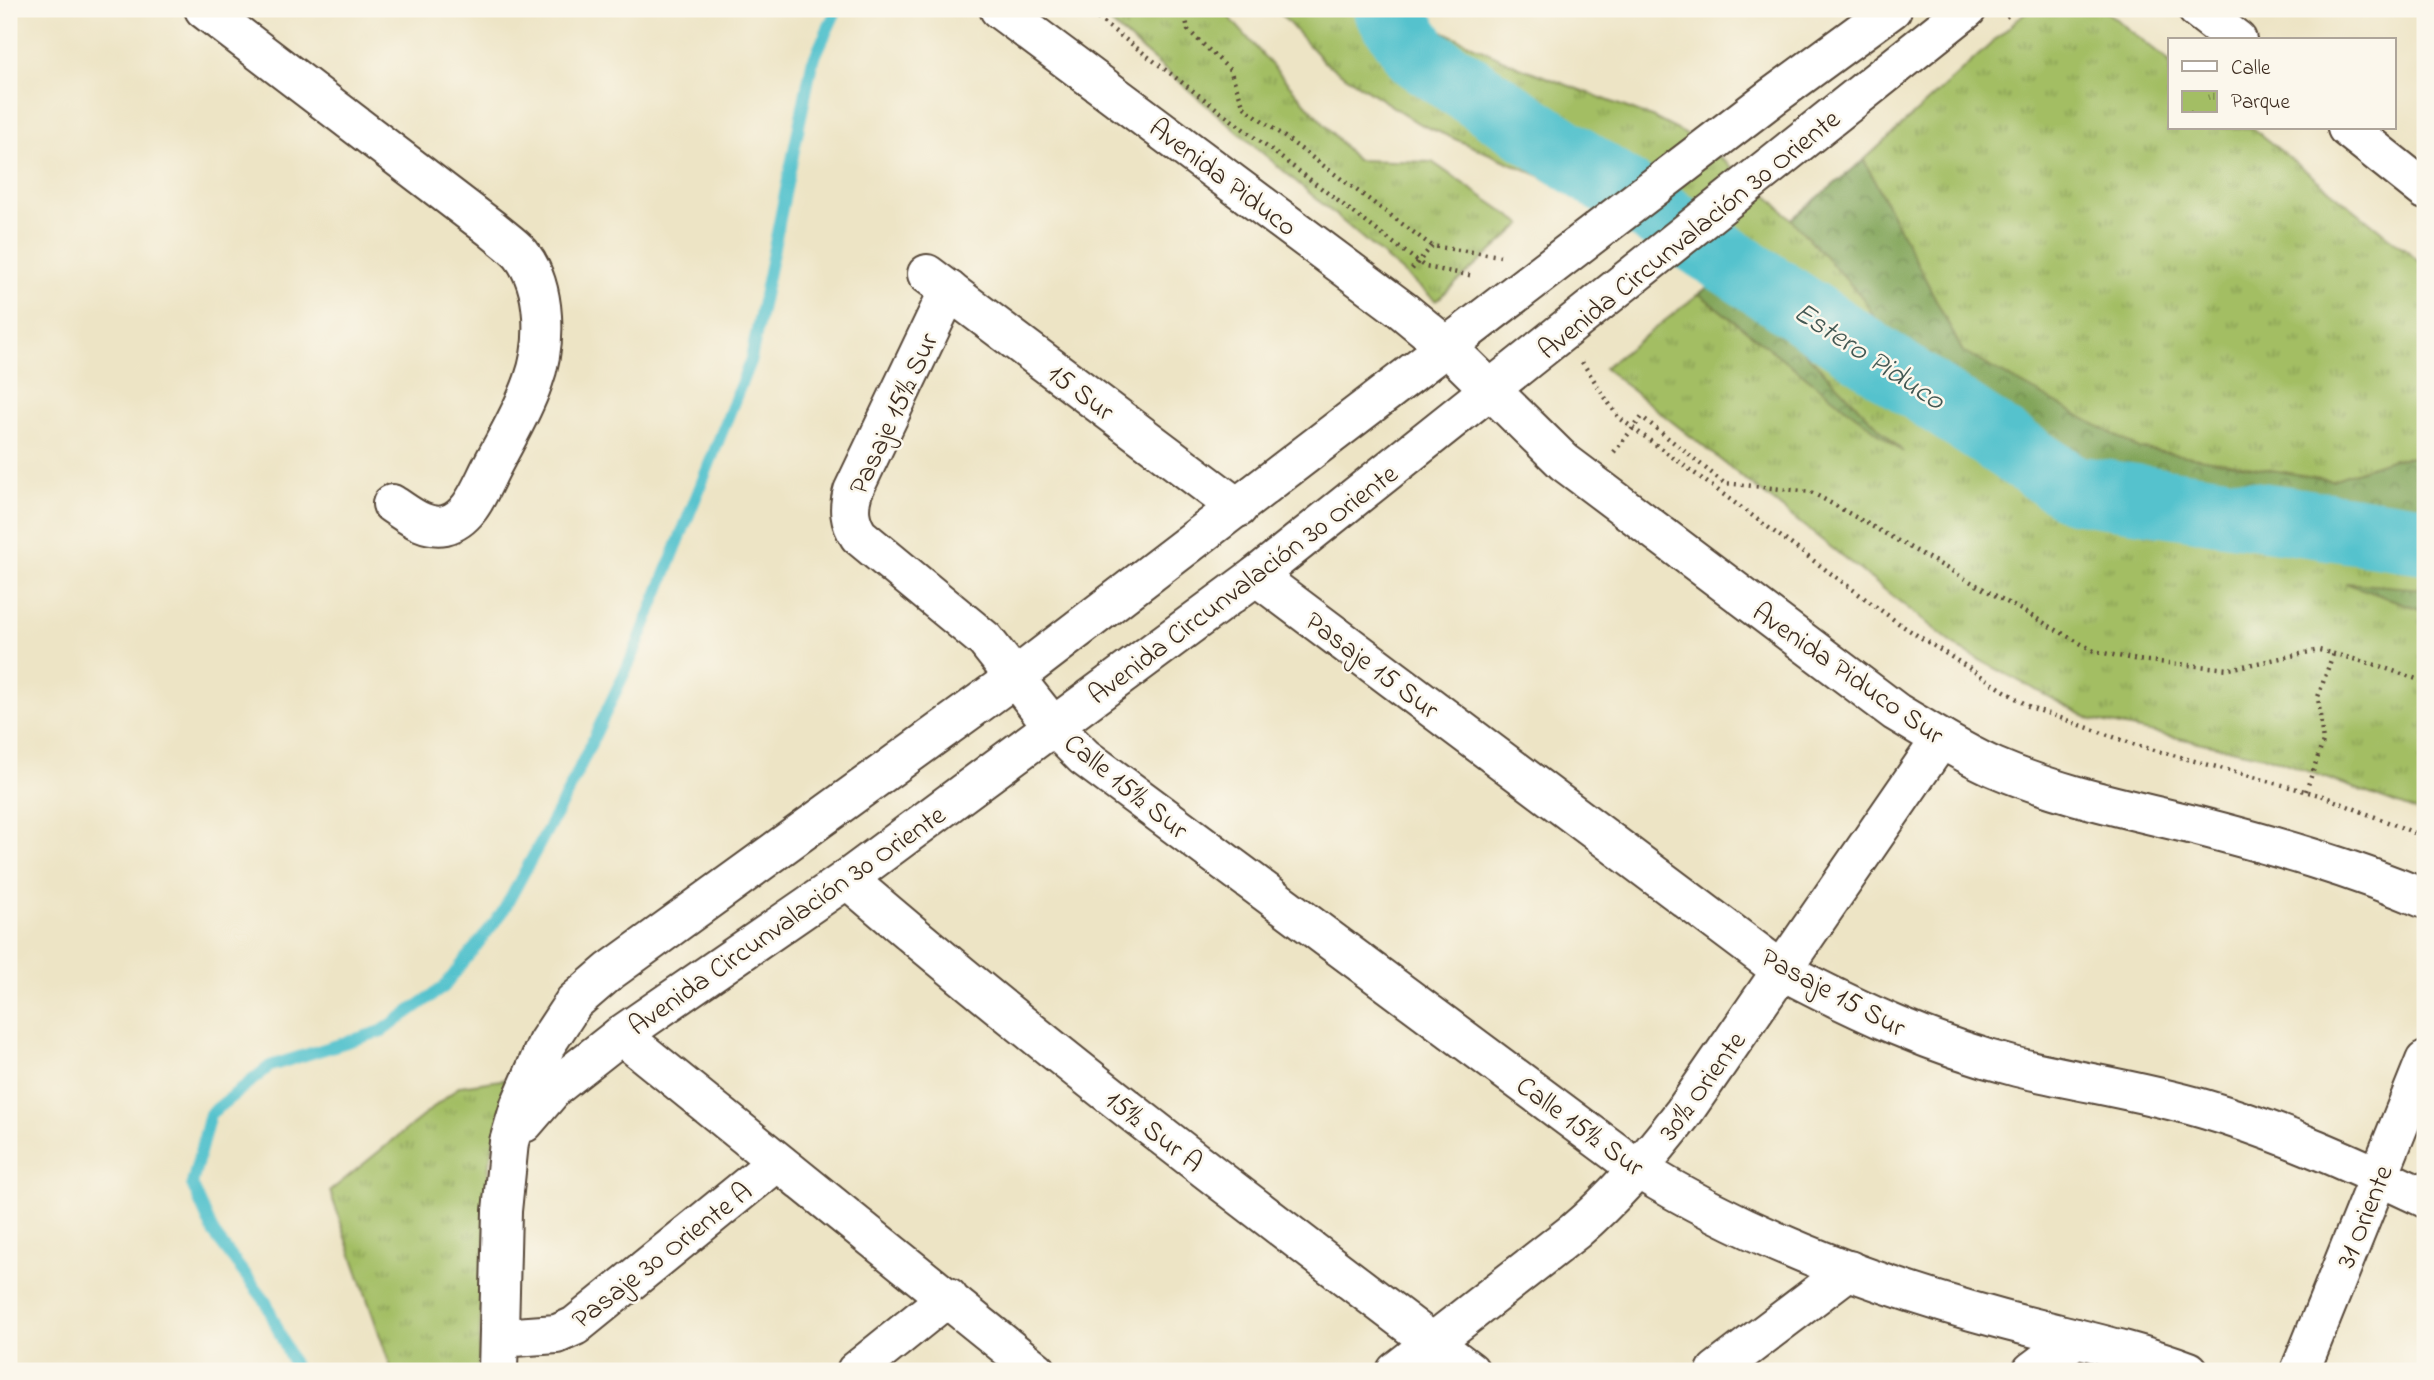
<svg xmlns="http://www.w3.org/2000/svg" width="2434" height="1380" viewBox="0 0 2434 1380" font-family="'Indie Flower',sans-serif">
  <style>
    .forest { fill: url(#forest-crowns); stroke: #5e683c; stroke-width: 2 }
    .park { fill: url(#park-tufts); stroke: #6f7441; stroke-width: 2 }
    .lines { fill: none; stroke-linecap: round; stroke-linejoin: round }
    .stream { stroke: #55c2cd; stroke-width: 12 }
    .river { stroke: #55c2cd; stroke-width: 68 }
    .minor-casing { stroke: #564637; stroke-width: 42 }
    .path { stroke: #564637; stroke-width: 4.5; stroke-dasharray: 2 5; stroke-linecap: butt }
    .minor { stroke: #fff; stroke-width: 38 }
    .labels { text-anchor: middle; stroke-width: 5; stroke-linejoin: round; paint-order: stroke }
    .street-label { font-size: 28px; fill: #3b2a1e; stroke: #fbf7ec }
    .water-label { font-size: 30px; font-style: italic; fill: #435853; stroke: #fbf7ec }
  </style>
  <defs>
    <pattern id="forest-crowns" width="20" height="18" patternUnits="userSpaceOnUse" patternTransform="scale(1.75)"><rect width="20" height="18" fill="#82a55a"/><path d="M2 6a3 3 0 1 1 6 0M12 15a3 3 0 1 1 6 0" fill="none" stroke="#6c874a"/></pattern>
    <pattern id="park-tufts" width="24" height="20" patternUnits="userSpaceOnUse" patternTransform="scale(1.75)"><rect width="24" height="20" fill="#a3be64"/><path d="M3 7l-1-3M5 7V3M7 7l1-3M15 17l-1-3M17 17v-4M19 17l1-3" fill="none" stroke="#869b52"/></pattern>
  </defs>
  <rect width="100%" height="100%" fill="#fbf7ec"/>
  <filter id="ink" filterUnits="userSpaceOnUse"><feTurbulence type="fractalNoise" baseFrequency=".0143" numOctaves="2"/><feDisplacementMap in="SourceGraphic" scale="14" xChannelSelector="R" yChannelSelector="G"/><feConvolveMatrix kernelMatrix="1 2 1 2 8 2 1 2 1" color-interpolation-filters="sRGB"/></filter>
  <filter id="wash" filterUnits="userSpaceOnUse"><feTurbulence type="fractalNoise" baseFrequency=".00686" numOctaves="4" result="noise"/><feDisplacementMap in="SourceGraphic" scale="28" xChannelSelector="R" yChannelSelector="G"/><feGaussianBlur stdDeviation="1.57" result="paint"/><feColorMatrix in="noise" values="0 0 0 0 0 0 0 0 0 0 0 0 0 0 0 0 0 1.4 0 .05"/><feComposite in="paint" operator="in"/></filter>
  <g filter="url(#wash)">
    <rect width="100%" height="100%" fill="#ede4c5"/>
    <path class="forest" d="M1864,160L1963,352L2332,480L2393,459L2425,456V611L2227,542L1970,505L1699,294Z"/>
    <g class="park">
      <path d="M1094,9H1222L1356,160L1432,162L1522,224L1436,301Z"/>
      <path d="M1276,9H1408L1423,22L1517,66L1654,118L1699,141L1768,196L1788,216L1862,297L1900,358L1981,426L2042,465L2107,491L2221,506L2390,510L2425,514V589L2345,583L2425,611V814L2269,757L2092,720L1961,650L1604,368L1699,294L1903,452L1768,315L1696,266L1536,174L1418,123L1324,62Z"/>
      <path d="M2029,9H2103L2170,62V128H2252L2425,266V456L2393,459L2332,480L2138,448L1963,352L1864,160Z"/>
      <path d="M508,1079L489,1164L478,1371H392L330,1191L460,1086Z"/>
    </g>
    <g class="lines">
      <path class="stream" d="M296,1371L266,1302L214,1234L192,1184L210,1114L270,1066L382,1031L444,987L502,913L568,792L634,653L751,359L812,63L837,9"/>
      <path class="river" d="M1387,9L1419,56L2073,489L2425,540"/>
    </g>
  </g>
  <g filter="url(#ink)">
    <g class="lines">
      <g class="minor-casing">
        <g id="minor">
          <path d="M204,9L492,229C501,237 513,245 521,254C547,287 547,344 533,382C523,411 507,437 493,464C481,486 471,519 445,525C424,529 408,514 392,504"/>
          <path d="M999,9L1401,309L1446,346L1564,462L1896,712C1928,731 1960,752 1994,767C2059,795 2129,809 2198,826C2275,846 2352,868 2425,899"/>
          <path d="M2197,9L2237,40"/>
          <path d="M2347,128L2425,190"/>
          <path d="M927,274L1238,508"/>
          <path d="M949,290L853,491C848,508 849,521 859,536L985,640L1053,726L1084,757L1638,1169C1749,1238 1874,1285 2000,1319C2063,1336 2128,1348 2189,1371"/>
          <path d="M1256,576L1781,970C1857,1010 1934,1046 2017,1067C2079,1082 2142,1091 2204,1109C2280,1131 2353,1164 2425,1198"/>
          <path d="M847,879C1048,1052 1259,1211 1470,1371"/>
          <path d="M621,1035L1037,1371"/>
          <path d="M524,1123L555,1087L621,1035L847,879L1256,576L1967,9"/>
          <path d="M499,1338L557,1334L575,1326L777,1162"/>
          <path d="M498,1371L502,1211L509,1142L520,1105L547,1043L574,1002L610,971L1014,678L1772,97L1892,9"/>
          <path d="M856,1371L948,1297"/>
          <path d="M1396,1371L1575,1231C1616,1196 1651,1155 1684,1112L1941,739"/>
          <path d="M1716,1371L1849,1270"/>
          <path d="M2032,1371L2076,1338"/>
          <path d="M2300,1371L2425,1061"/>
        </g>
      </g>
      <g class="path">
        <path d="M1097,9L1092,14L1425,267L1474,276"/>
        <path d="M1184,9L1188,30L1230,70L1244,107L1432,246L1500,256"/>
        <path d="M2006,17L2016,9"/>
        <path d="M1412,269L1432,246"/>
        <path d="M1582,362L1618,417L1901,625L2030,707L2136,745L2323,796L2425,837"/>
        <path d="M1614,452L1642,417L1724,483L1811,492L2094,651L2138,660L2229,669L2319,650L2376,665L2425,682"/>
        <path d="M2306,791L2323,742L2318,697L2333,654"/>
      </g>
      <use href="#minor" class="minor"/>
    </g>
  </g>
  <g class="labels">
    <g class="street-label">
      <text transform="translate(1224 176) rotate(37)" y="10">Avenida Piduco</text>
      <text transform="translate(1688 233) rotate(-39)" y="10">Avenida Circunvalación 30 Oriente</text>
      <text transform="translate(1082 391) rotate(37)" y="10">15 Sur</text>
      <text transform="translate(892 413) rotate(-65)" y="10">Pasaje 15½ Sur</text>
      <text transform="translate(1242 583) rotate(-37)" y="10">Avenida Circunvalación 30 Oriente</text>
      <text transform="translate(1373 664) rotate(37)" y="10">Pasaje 15 Sur</text>
      <text transform="translate(1849 672) rotate(35)" y="10">Avenida Piduco Sur</text>
      <text transform="translate(1127 785) rotate(39)" y="10">Calle 15½ Sur</text>
      <text transform="translate(786 919) rotate(-35)" y="10">Avenida Circunvalación 30 Oriente</text>
      <text transform="translate(1834 991) rotate(28)" y="10">Pasaje 15 Sur</text>
      <text transform="translate(1701 1085) rotate(-54)" y="10">30½ Oriente</text>
      <text transform="translate(1581 1125) rotate(36)" y="10">Calle 15½ Sur</text>
      <text transform="translate(1155 1130) rotate(38)" y="10">15½ Sur A</text>
      <text transform="translate(2363 1216) rotate(-68)" y="10">31 Oriente</text>
      <text transform="translate(661 1254) rotate(-38)" y="10">Pasaje 30 Oriente A</text>
    </g>
    <g class="water-label">
      <text transform="translate(1870 355) rotate(33)" y="10">Estero Piduco</text>
    </g>
  </g>
  <rect width="2434" height="1380" fill="none" stroke="#fbf7ec" stroke-width="35"/>
  <rect x="2168" y="38" width="228" height="91" fill="#fbf7ec" stroke="#aea59a" stroke-width="2"/>
  <rect x="2182" y="61" width="35" height="10" fill="#ffffff" stroke="#aea59a" stroke-width="2"/>
  <text x="2231" y="74" font-size="21" fill="#3b2a1e">Calle</text>
  <rect x="2182" y="91" width="35" height="21" fill="url(#park-tufts)" stroke="#aea59a" stroke-width="2"/>
  <text x="2231" y="108" font-size="21" fill="#3b2a1e">Parque</text>
</svg>
